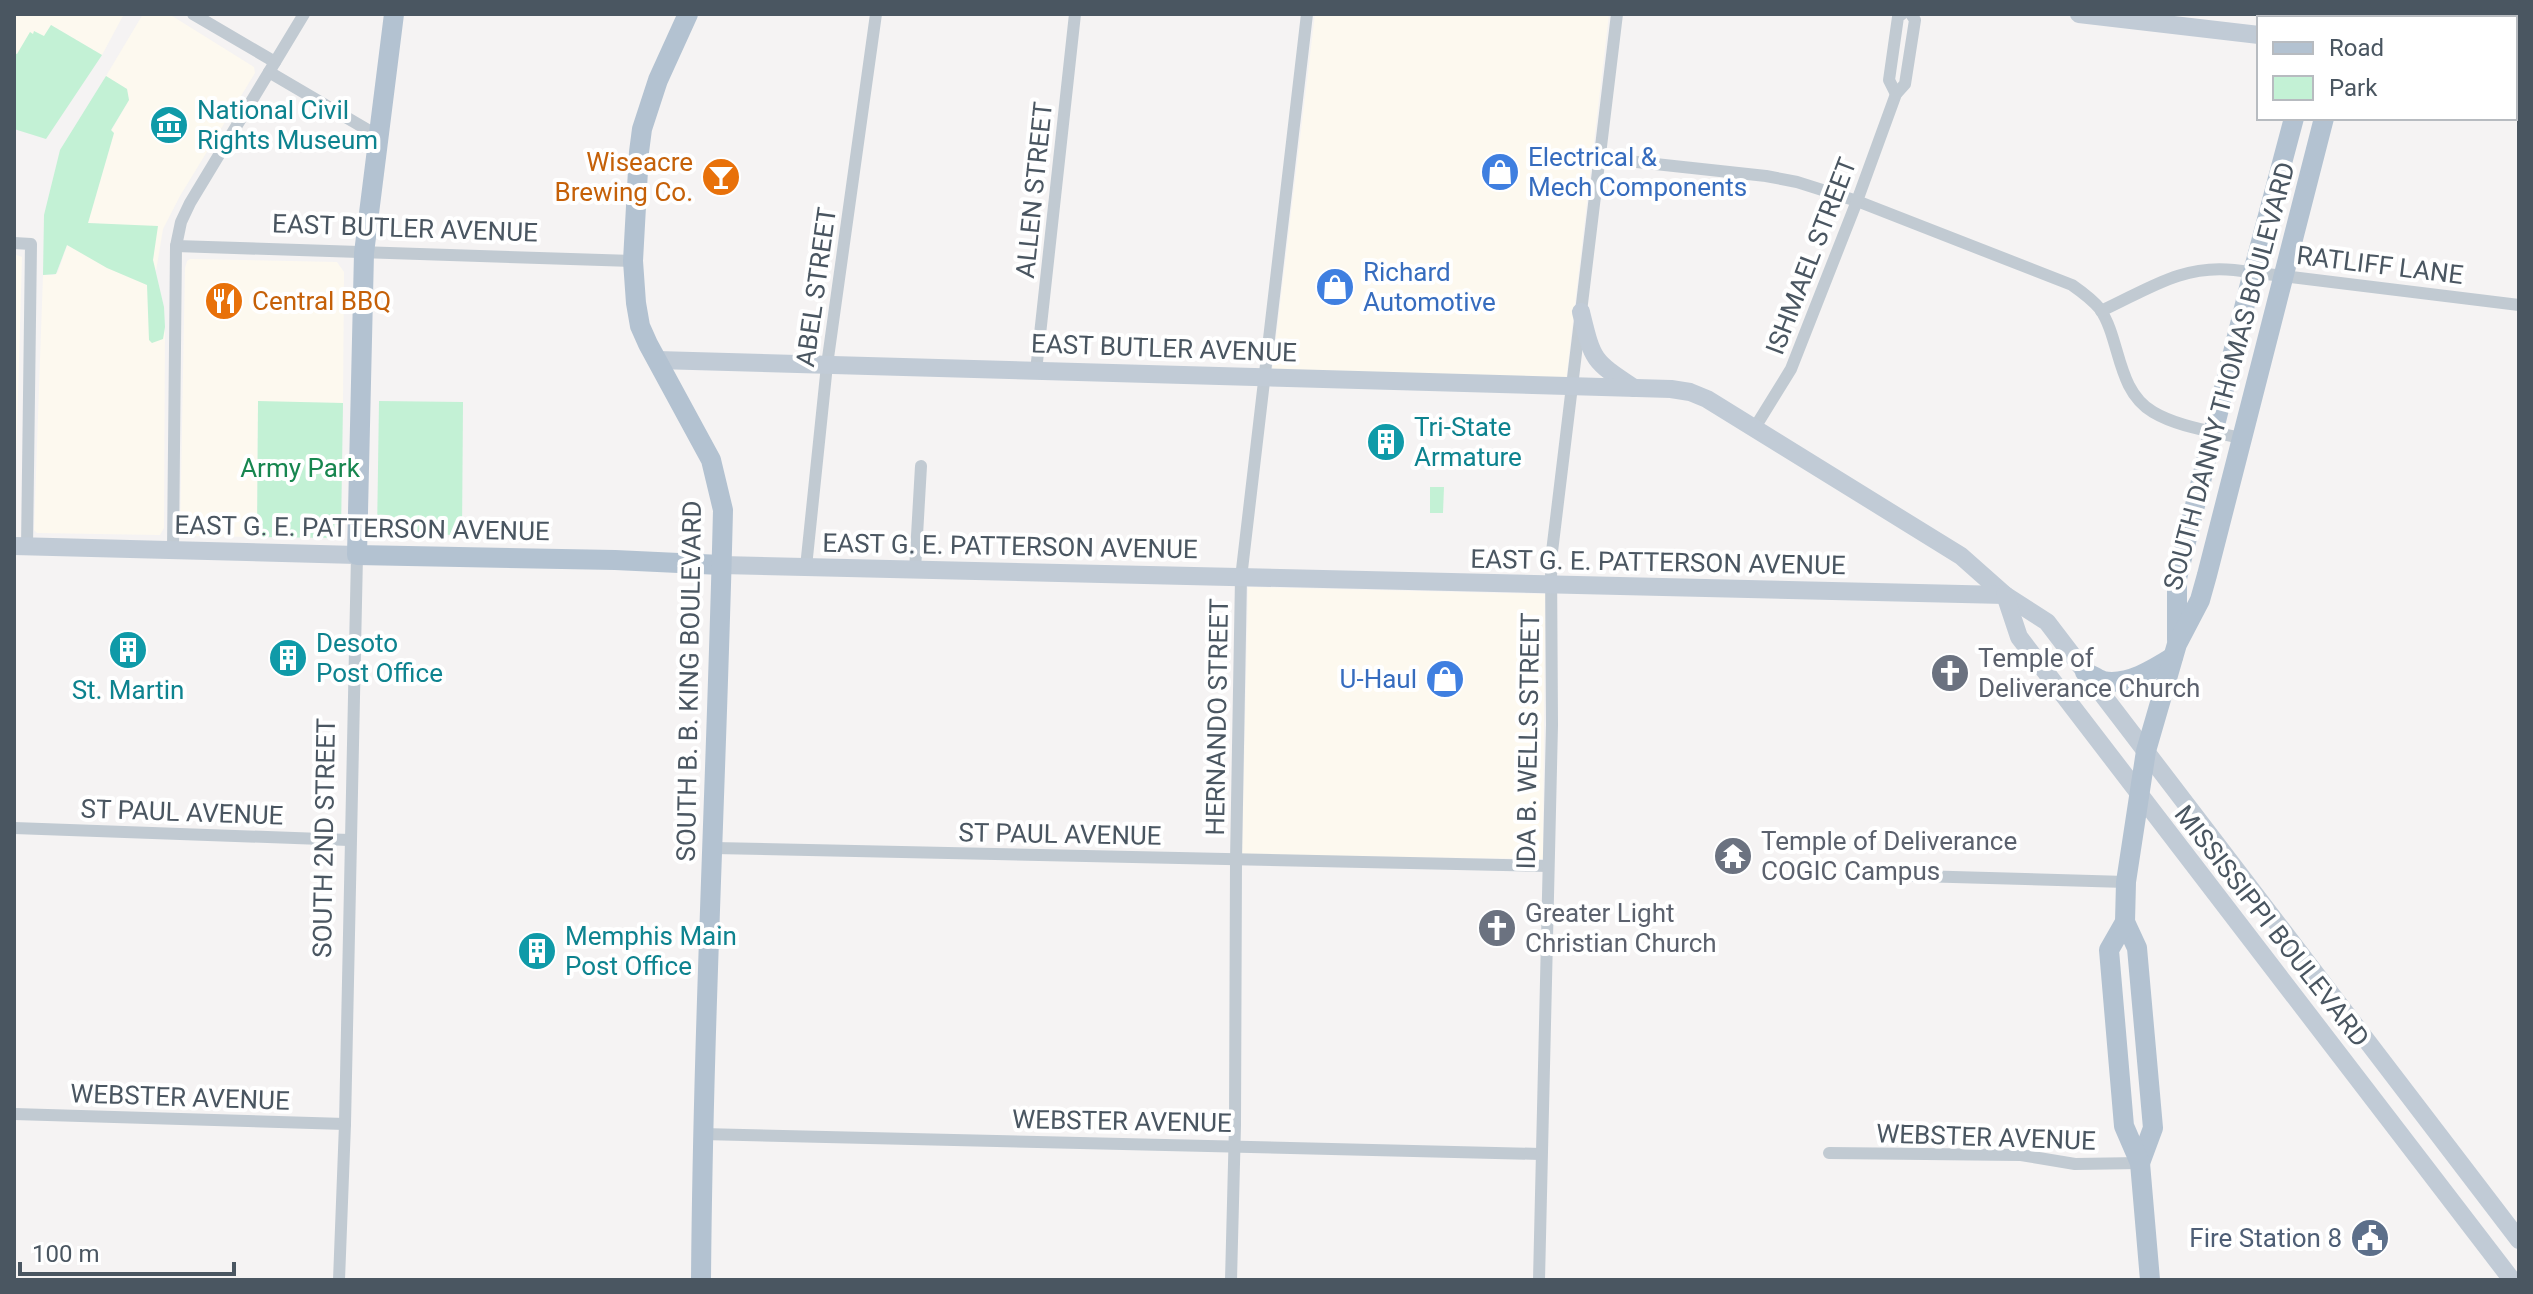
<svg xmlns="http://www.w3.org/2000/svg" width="2533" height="1294" viewBox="0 0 2533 1294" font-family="Roboto,sans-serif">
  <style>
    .commercial { fill: #fdf9ef }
    .green { fill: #c3f1d5 }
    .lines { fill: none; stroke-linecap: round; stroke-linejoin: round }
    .street { stroke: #c1cad2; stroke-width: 12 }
    .secondary { stroke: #c1cbd6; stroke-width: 18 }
    .primary { stroke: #b3c2d1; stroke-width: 20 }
    .labels { text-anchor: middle; stroke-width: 8; stroke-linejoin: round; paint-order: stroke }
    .culture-label { font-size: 26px; fill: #0d838f; stroke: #fff; text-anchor: start }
    .shop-label { font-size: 26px; fill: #366cbe; stroke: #fff; text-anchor: start }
    .food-label { font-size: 26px; fill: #c56008; stroke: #fff; text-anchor: end }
    .street-label { font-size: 26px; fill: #4a5661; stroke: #fff }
    .park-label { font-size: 26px; fill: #17864f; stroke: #fff }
    .worship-label { font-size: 26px; fill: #5b616d; stroke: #fff; text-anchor: start }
    .service-label { font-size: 26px; fill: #4e5e75; stroke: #fff; text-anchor: end }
  </style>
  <rect width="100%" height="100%" fill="#f5f3f3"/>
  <g class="commercial">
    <path d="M14,14H124L102,55L51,25L44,37L33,34L17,55L14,53Z"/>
    <path d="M143,14H169L254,67L255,73L180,196L163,229L156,271L153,260L155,240L132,226L88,223L114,133L111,131L129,100L127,89L106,76Z"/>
    <path d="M1315,14H1609L1566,381L1272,371Z"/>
    <path d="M67,245L147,285L163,339L165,327L164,528L160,535L37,533L34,530L43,275H54L58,272Z"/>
    <path d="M14,254L22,257L14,530Z"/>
    <path d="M190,259L337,262L344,272L343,403L258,402L257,537L184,536L180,533L185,268L187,261Z"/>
    <path d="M1248,587L1545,594L1543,859L1242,855Z"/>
  </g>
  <g class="green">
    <path d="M51,25L102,55L46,139L14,129V53L17,54L30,32L33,34L34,31L44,36Z"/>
    <path d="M106,76L127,89L129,100L111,130L114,133L88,223L158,226L153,260L164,307L165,327L163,339L152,343L149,340L147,285L107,268L67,245L56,274L43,275L44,215L60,150Z"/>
    <path d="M258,401L343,403L341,533L335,538L257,537Z"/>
    <path d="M379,401L463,402L462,535L377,534Z"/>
    <path d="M1430,487H1444L1443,513H1430Z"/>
  </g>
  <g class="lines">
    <g class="street">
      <path d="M193,14L275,62"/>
      <path d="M269,72L378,136"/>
      <path d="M1896,94L1889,80L1898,17L1902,14"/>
      <path d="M1600,158L1766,176L1797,182L1857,201L2072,285C2082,292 2092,299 2100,309C2121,340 2116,390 2153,412C2178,427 2212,431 2241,438"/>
      <path d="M14,243L31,244L27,547"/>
      <path d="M176,246L633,261"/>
      <path d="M2101,311C2147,290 2182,264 2234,270L2519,305"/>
      <path d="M1036,371L1075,14"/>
      <path d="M1754,429L1791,369L1857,201L1896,94L1905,84L1915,20L1911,14"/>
      <path d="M173,550L176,246L181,222L190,203L304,14"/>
      <path d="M806,567L827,365L876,14"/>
      <path d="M915,570L921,466"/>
      <path d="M14,828L349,840"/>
      <path d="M714,848L1548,866"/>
      <path d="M1881,875L2126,882"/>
      <path d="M14,1114L345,1124"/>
      <path d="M702,1134L1540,1154"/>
      <path d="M1829,1153L2021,1155L2075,1164L2140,1163"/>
      <path d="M339,1280L345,1124L357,555"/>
      <path d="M1231,1280L1235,1125L1236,860L1241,578L1307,14"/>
      <path d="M1539,1280L1552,725L1551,560L1617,14"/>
    </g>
    <g class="secondary">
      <path d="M2079,14L2259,35"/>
      <path d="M2515,65L2519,66"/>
      <path d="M1581,312C1593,361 1592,360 1634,388"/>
      <path d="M657,360L1671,389L1690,392L1707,399L1961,556L2005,595L2047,622L2519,1240"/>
      <path d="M14,546L357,555"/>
      <path d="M721,565L2005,595"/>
      <path d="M2005,595L2019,637L2512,1280"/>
    </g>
    <g class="primary">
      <path d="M394,14L364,253L357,555L615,560L721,565"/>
      <path d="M688,14L658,80L642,129L639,152L633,261L636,303L640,326L648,344L711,460L723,510C717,767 703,1023 701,1280"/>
      <path d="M2322,18L2323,14"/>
      <path d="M2349,18L2350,14"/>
      <path d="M2177,640V578L2253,272L2294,118"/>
      <path d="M2085,672C2090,674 2097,679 2103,681C2127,686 2154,669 2173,657"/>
      <path d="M2125,922L2137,948L2153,1128L2140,1163"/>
      <path d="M2150,1280L2140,1163L2124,1126L2109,950L2125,922L2126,882L2146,751L2177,644L2200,600L2207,575L2324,118"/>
    </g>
  </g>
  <defs>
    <g id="museum-disc" transform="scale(2)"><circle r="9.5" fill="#0f9aa8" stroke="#fff"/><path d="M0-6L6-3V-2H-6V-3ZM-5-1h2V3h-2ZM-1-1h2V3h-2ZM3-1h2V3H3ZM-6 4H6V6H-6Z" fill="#fff"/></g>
    <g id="shop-disc" transform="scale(2)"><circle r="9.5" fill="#3f7fe0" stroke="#fff"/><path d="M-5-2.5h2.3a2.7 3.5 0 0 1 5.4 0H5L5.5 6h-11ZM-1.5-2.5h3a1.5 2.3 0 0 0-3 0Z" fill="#fff"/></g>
    <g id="bar-disc" transform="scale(2)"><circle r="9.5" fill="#e8710a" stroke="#fff"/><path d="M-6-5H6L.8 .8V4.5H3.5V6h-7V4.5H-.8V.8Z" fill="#fff"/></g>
    <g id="restaurant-disc" transform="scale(2)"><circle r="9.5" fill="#e8710a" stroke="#fff"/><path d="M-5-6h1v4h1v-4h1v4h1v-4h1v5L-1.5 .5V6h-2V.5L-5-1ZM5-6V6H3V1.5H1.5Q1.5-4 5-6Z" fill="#fff"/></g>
    <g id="building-disc" transform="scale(2)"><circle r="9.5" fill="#0f9aa8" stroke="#fff"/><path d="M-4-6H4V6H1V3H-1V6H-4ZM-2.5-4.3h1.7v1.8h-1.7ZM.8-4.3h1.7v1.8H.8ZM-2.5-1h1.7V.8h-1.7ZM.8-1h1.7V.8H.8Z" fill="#fff"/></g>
    <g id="church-disc" transform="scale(2)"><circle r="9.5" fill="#6b7280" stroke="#fff"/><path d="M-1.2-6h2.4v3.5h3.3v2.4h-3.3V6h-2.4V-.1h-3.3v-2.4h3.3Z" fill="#fff"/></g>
    <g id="temple-disc" transform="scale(2)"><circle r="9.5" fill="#6b7280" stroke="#fff"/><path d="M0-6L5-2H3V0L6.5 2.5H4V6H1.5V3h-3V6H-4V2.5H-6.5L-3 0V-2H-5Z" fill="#fff"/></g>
    <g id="civic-disc" transform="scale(2)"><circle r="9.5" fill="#5c6f8a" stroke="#fff"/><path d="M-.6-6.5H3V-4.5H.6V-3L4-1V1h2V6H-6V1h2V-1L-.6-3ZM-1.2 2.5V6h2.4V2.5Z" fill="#fff"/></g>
  </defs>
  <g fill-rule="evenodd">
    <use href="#museum-disc" x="169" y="125"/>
    <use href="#shop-disc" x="1500" y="172"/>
    <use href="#bar-disc" x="721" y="177"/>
    <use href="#shop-disc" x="1335" y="287"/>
    <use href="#restaurant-disc" x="224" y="301"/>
    <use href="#building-disc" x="1386" y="442"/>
    <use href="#building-disc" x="128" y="650"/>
    <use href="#building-disc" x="288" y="658"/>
    <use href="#church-disc" x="1950" y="673"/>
    <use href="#shop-disc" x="1445" y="679"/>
    <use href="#temple-disc" x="1733" y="856"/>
    <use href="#church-disc" x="1497" y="928"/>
    <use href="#building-disc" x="537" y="951"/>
    <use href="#civic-disc" x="2370" y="1238"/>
  </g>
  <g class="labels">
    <g class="culture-label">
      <text x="197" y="119">National Civil<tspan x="197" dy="30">Rights Museum</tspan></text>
      <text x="1414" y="436">Tri-State<tspan x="1414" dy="30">Armature</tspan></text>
      <text x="316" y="652">Desoto<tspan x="316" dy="30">Post Office</tspan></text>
      <text x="128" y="699" text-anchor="middle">St. Martin</text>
      <text x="565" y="945">Memphis Main<tspan x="565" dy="30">Post Office</tspan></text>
    </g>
    <g class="shop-label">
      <text x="1528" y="166">Electrical &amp;<tspan x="1528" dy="30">Mech Components</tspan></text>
      <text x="1363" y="281">Richard<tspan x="1363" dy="30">Automotive</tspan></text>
      <text x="1417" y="688" text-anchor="end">U-Haul</text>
    </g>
    <g class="food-label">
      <text x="693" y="171">Wiseacre<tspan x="693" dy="30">Brewing Co.</tspan></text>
      <text x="252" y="310" text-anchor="start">Central BBQ</text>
    </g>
    <g class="street-label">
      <text transform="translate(1034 190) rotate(-84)" y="9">ALLEN STREET</text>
      <text transform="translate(405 228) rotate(2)" y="9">EAST BUTLER AVENUE</text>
      <text transform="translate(1811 256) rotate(-69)" y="9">ISHMAEL STREET</text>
      <text transform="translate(2380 265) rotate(7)" y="9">RATLIFF LANE</text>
      <text transform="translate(816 287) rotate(-82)" y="9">ABEL STREET</text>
      <text transform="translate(1164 348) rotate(2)" y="9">EAST BUTLER AVENUE</text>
      <text transform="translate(2229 376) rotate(-75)" y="9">SOUTH DANNY THOMAS BOULEVARD</text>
      <text transform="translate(362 528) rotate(1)" y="9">EAST G. E. PATTERSON AVENUE</text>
      <text transform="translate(1010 546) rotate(1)" y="9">EAST G. E. PATTERSON AVENUE</text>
      <text transform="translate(1658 562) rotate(1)" y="9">EAST G. E. PATTERSON AVENUE</text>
      <text transform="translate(689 681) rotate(-89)" y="9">SOUTH B. B. KING BOULEVARD</text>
      <text transform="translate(1217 717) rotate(-89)" y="9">HERNANDO STREET</text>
      <text transform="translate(1528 741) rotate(-89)" y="9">IDA B. WELLS STREET</text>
      <text transform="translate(182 812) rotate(2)" y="9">ST PAUL AVENUE</text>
      <text transform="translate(1060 834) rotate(1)" y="9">ST PAUL AVENUE</text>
      <text transform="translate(324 838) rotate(-89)" y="9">SOUTH 2ND STREET</text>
      <text transform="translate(2272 926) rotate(52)" y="9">MISSISSIPPI BOULEVARD</text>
      <text transform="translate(180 1097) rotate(2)" y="9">WEBSTER AVENUE</text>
      <text transform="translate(1122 1121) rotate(1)" y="9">WEBSTER AVENUE</text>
      <text transform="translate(1986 1137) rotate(2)" y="9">WEBSTER AVENUE</text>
    </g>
    <g class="park-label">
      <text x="300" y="477">Army Park</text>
    </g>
    <g class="worship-label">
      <text x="1978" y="667">Temple of<tspan x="1978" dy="30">Deliverance Church</tspan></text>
      <text x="1761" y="850">Temple of Deliverance<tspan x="1761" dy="30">COGIC Campus</tspan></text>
      <text x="1525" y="922">Greater Light<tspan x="1525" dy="30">Christian Church</tspan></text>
    </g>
    <g class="service-label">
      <text x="2342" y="1247">Fire Station 8</text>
    </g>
  </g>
  <rect width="2533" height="1294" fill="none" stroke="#4a5661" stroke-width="32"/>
  <rect x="2257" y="16" width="260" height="104" fill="#ffffff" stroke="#b7bbc0" stroke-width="2"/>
  <rect x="2273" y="42" width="40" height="12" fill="#b3c2d1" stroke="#b7bbc0" stroke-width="2"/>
  <text x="2329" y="56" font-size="24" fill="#4a5661">Road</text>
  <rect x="2273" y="76" width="40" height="24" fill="#c3f1d5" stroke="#b7bbc0" stroke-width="2"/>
  <text x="2329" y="96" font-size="24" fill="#4a5661">Park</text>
  <path d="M20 1262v12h214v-12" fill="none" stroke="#4a5661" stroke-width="4"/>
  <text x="32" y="1262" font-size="24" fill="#4a5661" stroke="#ffffff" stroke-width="6" paint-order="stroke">100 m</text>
</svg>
